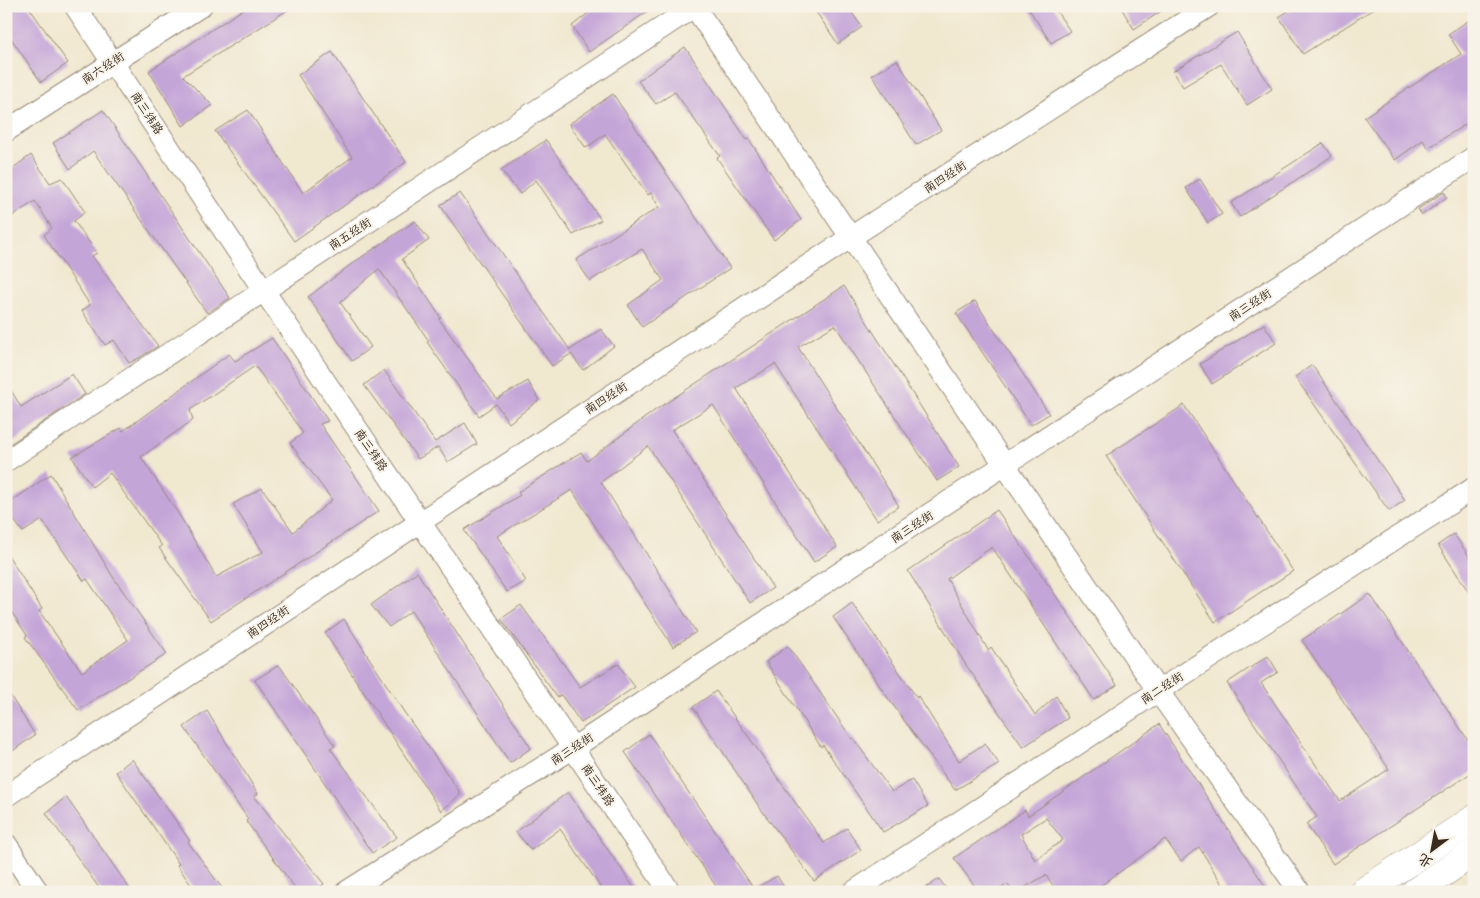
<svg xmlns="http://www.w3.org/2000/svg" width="1480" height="898" viewBox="0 0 1480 898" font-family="'Shantell Sans','LXGW WenKai TC',sans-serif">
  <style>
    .building { fill: #c4a5d8; fill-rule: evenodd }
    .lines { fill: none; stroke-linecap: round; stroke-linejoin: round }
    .minor-casing { stroke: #968977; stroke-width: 23 }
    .highway-casing { stroke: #968977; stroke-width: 29 }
    .minor { stroke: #fff; stroke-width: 21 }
    .highway { stroke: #fff; stroke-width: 28 }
    .labels { text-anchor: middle; stroke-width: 4; stroke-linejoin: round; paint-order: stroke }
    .street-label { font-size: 12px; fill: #3b2a1e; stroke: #f7f3e8 }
  </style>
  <rect width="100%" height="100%" fill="#f7f3e8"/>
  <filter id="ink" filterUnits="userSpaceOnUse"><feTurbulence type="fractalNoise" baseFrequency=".02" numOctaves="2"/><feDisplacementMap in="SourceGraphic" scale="10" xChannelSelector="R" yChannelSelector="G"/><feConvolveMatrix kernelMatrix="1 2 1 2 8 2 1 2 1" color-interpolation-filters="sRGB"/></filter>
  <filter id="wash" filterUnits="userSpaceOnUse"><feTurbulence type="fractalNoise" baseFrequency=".0096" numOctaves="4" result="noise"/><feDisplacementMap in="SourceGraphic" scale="20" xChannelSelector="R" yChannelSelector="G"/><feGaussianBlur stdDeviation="1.12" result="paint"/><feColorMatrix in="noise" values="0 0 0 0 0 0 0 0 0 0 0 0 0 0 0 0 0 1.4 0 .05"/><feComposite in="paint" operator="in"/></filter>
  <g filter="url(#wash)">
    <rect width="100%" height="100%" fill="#f1e8d0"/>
    <g id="blocks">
      <g class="building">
        <path d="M6,6H28L68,63L41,82L6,31Z"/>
        <path d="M248,6H294L183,76L212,105L183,126L149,71Z"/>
        <path d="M597,6H655L589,52L572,26Z"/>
        <path d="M812,6H847L862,27L838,44Z"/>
        <path d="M1027,6H1053L1070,31L1051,43Z"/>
        <path d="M1120,6H1169L1134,29Z"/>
        <path d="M1296,6H1378L1303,54L1279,17Z"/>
        <path d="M1468,21L1474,29V119L1428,148L1423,140L1395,160L1364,117L1461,54L1448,34Z"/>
        <path d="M1237,32L1272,89L1247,105L1221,64L1183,87L1173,71Z"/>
        <path d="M685,47L747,140L749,139L801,220L774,240L717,158L720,156L675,92L656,104L638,81Z"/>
        <path d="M332,52L406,162L294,241L215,131L248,110L303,193L352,157L298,75Z"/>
        <path d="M897,60L941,130L916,145L872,75Z"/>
        <path d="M613,94L730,268L642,327L628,305L663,280L642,249L590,281L576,260L659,207L651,193L648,195L605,134L586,148L569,124Z"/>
        <path d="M103,110L230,298L207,313L93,151L70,169L53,143Z"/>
        <path d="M546,140L601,220L573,235L536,180L520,194L501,170Z"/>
        <path d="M1323,143L1332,156L1240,217L1231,203Z"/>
        <path d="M31,155L50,183L62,178L85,212L74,221L97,253L92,256L158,346L139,358L129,363L114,340L105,345L82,311L90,305L44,235L52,228L35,201L6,220V173Z"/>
        <path d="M1200,179L1222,214L1208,223L1186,188Z"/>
        <path d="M1444,192L1447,197L1422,215L1418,209Z"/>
        <path d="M460,193L570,350L601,329L614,346L583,370L571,354L552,366L440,205Z"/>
        <path d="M415,221L429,240L402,259L441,318L439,319L497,399L528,381L539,400L509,423L496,404L479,416L427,342L429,341L379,269L340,302L371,347L352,361L308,297L353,263Z"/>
        <path d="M844,286L959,467L937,481L835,325L798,347L899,506L877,520L775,364L736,388L837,547L814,562L713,405L672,430L773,588L750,603L648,446L601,482L696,632L673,647L572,490L497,536L526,581L507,592L464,530L520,495L518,492L581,452L587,461L654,411Z"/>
        <path d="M975,301L1049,414L1031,425L956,313Z"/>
        <path d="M1264,324L1276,343L1212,384L1200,364Z"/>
        <path d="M272,338L328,421L320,424L379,511L211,621L159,548L162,546L110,473L92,487L72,457L121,428L123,431L229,354L235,361ZM255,366L303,433L290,443L332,500L293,532L262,488L233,504L263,552L216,577L181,518L141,457L193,420L190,410Z"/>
        <path d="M1312,365L1405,500L1389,511L1295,377Z"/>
        <path d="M384,370L435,442L465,423L477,444L448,462L438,447L418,459L364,385Z"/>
        <path d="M72,374L85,394L10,444L6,438V382L21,407Z"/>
        <path d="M1184,405L1293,571L1215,622L1106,456Z"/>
        <path d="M51,474L113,577L167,654L78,710L25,637L27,635L6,604V552L42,609L39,611L82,672L128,640L87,579L84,581L42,520L23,532L6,510V505Z"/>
        <path d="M997,510L1117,685L1094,700L992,547L947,579L988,650L991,647L1035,715L1056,696L1068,718L1023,747L966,665L908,571Z"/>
        <path d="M1454,534L1474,564V600L1438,545Z"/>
        <path d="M417,572L531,748L510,763L411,611L389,627L371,605Z"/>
        <path d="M1370,594L1474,749V771L1333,864L1306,824L1317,817L1227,683L1268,656L1278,672L1261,683L1340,801L1389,769L1302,640Z"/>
        <path d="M852,603L917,698L918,696L959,761L985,743L999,764L955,790L890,701L833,617Z"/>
        <path d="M521,605L580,687L618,664L635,687L581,723L561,695L557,697L501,619Z"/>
        <path d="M344,619L404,712L461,794L441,811L325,633Z"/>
        <path d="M788,646L852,739L853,738L892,792L912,780L928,806L883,832L823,745L821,747L766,662Z"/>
        <path d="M279,665L335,746L330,748L397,837L372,853L255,680Z"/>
        <path d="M6,689L35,735L11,752L6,745Z"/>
        <path d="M716,691L824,843L847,828L861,850L814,881L760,808L693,707Z"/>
        <path d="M207,711L258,794L254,796L324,884L312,892H298L246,821L248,819L184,727Z"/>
        <path d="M1159,724L1269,892H1227L1199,847L1181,861L1165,839L1092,892H1057L1046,875L1017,892H1013L1007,884L997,892H979L954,858L1025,810L1028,816ZM1046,818L1063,840L1035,860L1021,834Z"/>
        <path d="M649,734L754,889L777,876L787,892H720L625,752Z"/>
        <path d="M132,759L190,841L188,842L225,892H196L177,865L179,864L116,772Z"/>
        <path d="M568,792L637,892H604L560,829L531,850L516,832Z"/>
        <path d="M66,797L132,892H102L46,813Z"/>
        <path d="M939,879L949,892H920Z"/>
      </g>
    </g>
  </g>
  <g filter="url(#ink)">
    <use href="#blocks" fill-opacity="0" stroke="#968977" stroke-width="1"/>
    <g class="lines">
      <g class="minor-casing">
        <g id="minor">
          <path d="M75,6L264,291L670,892"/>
          <path d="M694,6L1158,691L1300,892"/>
          <path d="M6,131L201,6"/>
          <path d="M6,461L695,6"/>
          <path d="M6,796L851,237L1209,6"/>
          <path d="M6,844L38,892"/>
          <path d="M346,892L573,748L1474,157"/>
          <path d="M853,892L1158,691L1474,488"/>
        </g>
      </g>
      <g class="highway-casing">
        <g id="highway">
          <path d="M1363,892L1474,819"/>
          <path d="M1415,892L1474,852"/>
        </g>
      </g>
      <use href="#minor" class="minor"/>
      <use href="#highway" class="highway"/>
    </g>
  </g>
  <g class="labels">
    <g class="street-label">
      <text transform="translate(103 68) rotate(-33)" y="4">南六经街</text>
      <text transform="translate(147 113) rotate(57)" y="4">南三纬路</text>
      <text transform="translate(945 177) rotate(-33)" y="4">南四经街</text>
      <text transform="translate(350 234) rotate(-33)" y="4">南五经街</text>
      <text transform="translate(1250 305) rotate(-33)" y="4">南三经街</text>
      <text transform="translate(606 398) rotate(-33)" y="4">南四经街</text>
      <text transform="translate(371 450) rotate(56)" y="4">南三纬路</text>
      <text transform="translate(912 527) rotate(-33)" y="4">南三经街</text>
      <text transform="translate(268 622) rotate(-34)" y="4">南四经街</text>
      <text transform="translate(1162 688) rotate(-33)" y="4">南二经街</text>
      <text transform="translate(572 749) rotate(-33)" y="4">南三经街</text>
      <text transform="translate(598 785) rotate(56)" y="4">南三纬路</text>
    </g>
  </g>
  <rect width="1480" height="898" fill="none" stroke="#f7f3e8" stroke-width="25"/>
  <g transform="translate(1432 850) rotate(212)" stroke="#f7f3e8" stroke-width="4" paint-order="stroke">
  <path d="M0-4L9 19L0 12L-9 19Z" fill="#3b2a1e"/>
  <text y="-8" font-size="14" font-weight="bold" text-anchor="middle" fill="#3b2a1e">北</text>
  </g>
</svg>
